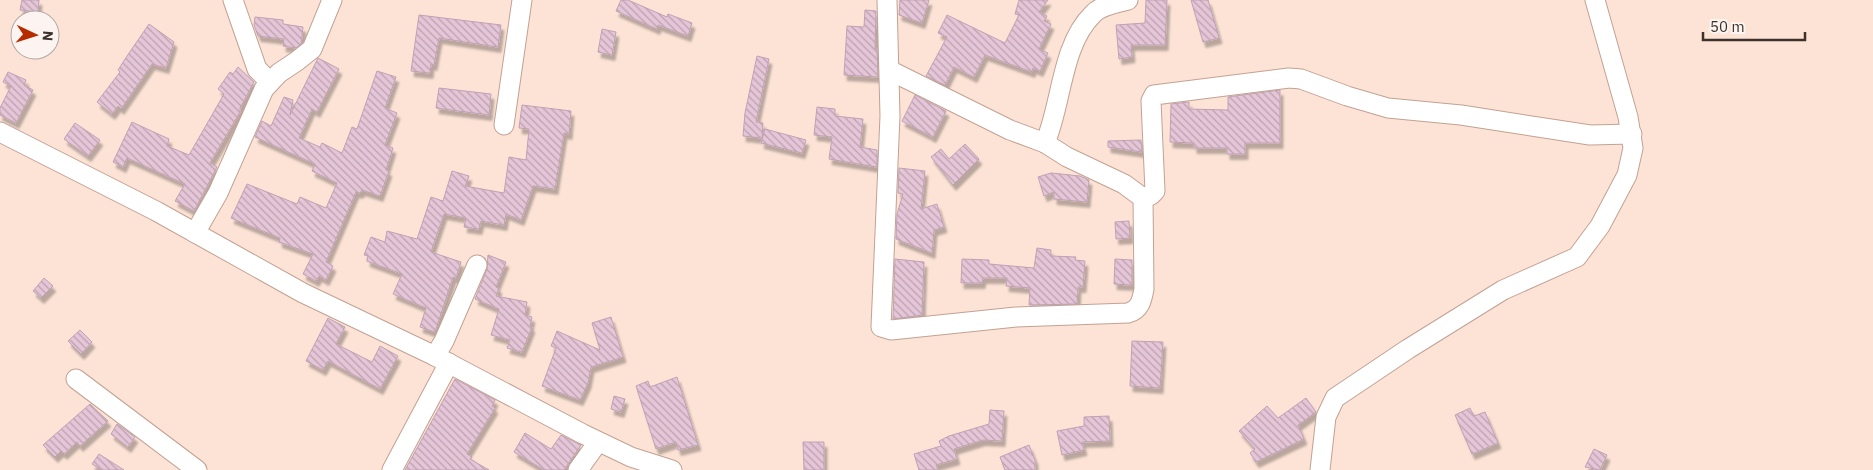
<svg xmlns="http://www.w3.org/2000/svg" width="1873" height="470" viewBox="0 0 1873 470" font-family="'IBM Plex Sans',sans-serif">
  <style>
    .building { fill: url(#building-back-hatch); stroke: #bfa1b3; filter: url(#shadow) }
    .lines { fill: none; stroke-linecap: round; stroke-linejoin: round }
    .minor-casing { stroke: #c1a293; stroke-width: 21 }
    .minor { stroke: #fff; stroke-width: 19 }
  </style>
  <defs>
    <pattern id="building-back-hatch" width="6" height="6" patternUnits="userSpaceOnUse" patternTransform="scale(1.25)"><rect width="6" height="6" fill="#e5c6d8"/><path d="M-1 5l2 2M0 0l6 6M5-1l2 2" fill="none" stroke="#bba1af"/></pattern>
    <filter id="shadow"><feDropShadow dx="3" dy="5.5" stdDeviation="1" flood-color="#0004"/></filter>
  </defs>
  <rect width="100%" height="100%" fill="#fde3d6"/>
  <g class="building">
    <path d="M22,0H39L38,12L20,10Z"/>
    <path d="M621,0H628L667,17L668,14L692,23L688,36L658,25L657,29L616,11Z"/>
    <path d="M900,0H929L922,23L899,15Z"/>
    <path d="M1019,0H1048L1039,12L1047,16L1044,21L1051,24L1039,49L1048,53L1040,71L1033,68L1032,72L985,55L974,77L954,67L945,85L926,76L947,37L938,33L947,15L1005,43L1019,15L1015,14Z"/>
    <path d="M1146,0H1167L1165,45H1131L1132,57L1119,59L1116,25L1145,23Z"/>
    <path d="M1191,0H1208L1219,38L1203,42Z"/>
    <path d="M865,10L876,11L875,49H877L878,77L844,75L847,26L864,27Z"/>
    <path d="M419,15L501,25L498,47L439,38L434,65L431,64L430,73L411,71Z"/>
    <path d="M255,17L283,20V24L303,27L301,44L296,48L283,46L284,39L258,36L254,25Z"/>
    <path d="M149,24L174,42L166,68L152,64L121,109L118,106L112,114L97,102L120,72L118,70L127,56Z"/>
    <path d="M602,29L616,32L612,55L598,52Z"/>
    <path d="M757,56L769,59L756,122L763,123L762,138L743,136L745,113Z"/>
    <path d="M318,58L339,69L317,112L312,109L299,138L320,147L322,143L342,153L352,127L357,129L377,71L396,77L385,108L397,113L385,145L393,148L386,170L389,171L380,196L362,190L360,193L356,192L326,262L333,266L326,280L319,276L316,281L303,274L313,254L279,242L280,238L231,218L247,184L297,204L300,197L326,208L337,183L312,171L315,164L255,137L262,121L271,126L284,97L293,100L290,115Z"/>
    <path d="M238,67L254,82L240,108V112L210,163L217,167L194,211L175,201L185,184L127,158L123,167L113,162L132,122L169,139L167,146L189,155L224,94L218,89L230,72L233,74Z"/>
    <path d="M8,72L26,80L24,85L33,90L16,123L0,115V108L11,86L3,82Z"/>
    <path d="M439,88L491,94L489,115L436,108Z"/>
    <path d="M1280,90V143H1245V154H1227V148H1194V143L1170,142L1171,104L1189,102V109L1228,110V97Z"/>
    <path d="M915,95L946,111L933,137L902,121Z"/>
    <path d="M522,105L571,111L569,134L564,133L555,189L533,186L521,220L506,214L504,225L481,221L479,229L464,227L466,218L444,214L431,252L461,262L456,278L453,277L435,332L420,327L426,308L393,294L402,274L367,261L368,256L364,255L371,237L385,242L387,231L417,239L431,197L443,201L452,171L469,176L465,186L504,193L509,157L526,160L529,129L519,128Z"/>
    <path d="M817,107L835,109V116L863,119L860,147L877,150V167L829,159L832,137L814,135Z"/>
    <path d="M75,123L100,140L88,156L64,139Z"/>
    <path d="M765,129L806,140L802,153L761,143Z"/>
    <path d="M1141,140L1142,152L1108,147V141Z"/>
    <path d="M965,144L979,159L953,185L931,157L941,149L949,159Z"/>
    <path d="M899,168L925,171L921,209L937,204L944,227L934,230L932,253L896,239L897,214L903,194L898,193Z"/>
    <path d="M1051,173L1080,176L1089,180L1087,202L1054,199V192L1044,196L1038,177Z"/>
    <path d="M1129,221L1130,238L1116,239L1115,222Z"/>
    <path d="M1037,248L1051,250V256L1076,257L1075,260L1085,261L1083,287H1078L1077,304L1029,305L1030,288L1006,286L1007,278H983L982,283H961L962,259L989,260V264L1034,268Z"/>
    <path d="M488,255L506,262L496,287L499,288L496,296L527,302L525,315L532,317L530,326L532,327L522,352L507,348L510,340L491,335L499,309L475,299L487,269Z"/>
    <path d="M895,259L924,262L922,315L893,319Z"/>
    <path d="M1115,259L1132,260V285L1114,284Z"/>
    <path d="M44,278L53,286L41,298L33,291Z"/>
    <path d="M611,317L623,357L591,367L588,383L580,400L542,386L556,348L551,346L557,331L600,350L592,323Z"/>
    <path d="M328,318L345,327L336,344L372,362L380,346L398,356L380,389L328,361L323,370L306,361Z"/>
    <path d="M80,330L92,342L81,354L68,341Z"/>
    <path d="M1132,341L1163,342L1160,388L1130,386Z"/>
    <path d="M677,377L698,445L678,450L676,442L656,449L636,386L648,381L650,387Z"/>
    <path d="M455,379L495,400L492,406L495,408L467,454L472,457L470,459L489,470H405Z"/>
    <path d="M614,396L625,399L621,412L611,409Z"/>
    <path d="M1306,398L1316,412L1298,425L1304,439L1256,462L1250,453L1255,449L1239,431L1267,406L1278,418Z"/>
    <path d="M90,404L108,421L80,446L77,442L64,454L61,451L55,457L43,445Z"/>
    <path d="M1470,408L1474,416L1485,412L1498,443L1472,454L1455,415Z"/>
    <path d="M990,410L1004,411L1002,441L983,440L954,449L957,459L936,465L938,470H919L914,454L941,446L939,441L949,436L989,424Z"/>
    <path d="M1109,416L1110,441L1082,442L1084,450L1062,455L1057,431L1084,426V417Z"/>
    <path d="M117,424L135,437L128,447L111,434Z"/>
    <path d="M525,433L551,449L561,435L581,445L564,470H544L514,452Z"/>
    <path d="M803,442H824V470H804Z"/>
    <path d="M1029,445L1035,460V470H1005L1000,457Z"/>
    <path d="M1594,449L1607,455L1600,470L1585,467Z"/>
    <path d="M99,454L124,470H102L92,464Z"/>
  </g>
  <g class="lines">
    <g class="minor-casing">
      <g id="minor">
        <path d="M233,0L257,69L269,81"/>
        <path d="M887,0L890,116L881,327L891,330L1016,317L1128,313C1140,310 1142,300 1144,289L1143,198L1124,184L1067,157L1045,143L1010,130L889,70"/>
        <path d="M504,125L522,0"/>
        <path d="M0,132L156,211L303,293L435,356L583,434L631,457L672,470"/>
        <path d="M1045,143C1062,104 1061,45 1093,14C1101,5 1117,3 1128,0"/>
        <path d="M1143,198L1151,195L1155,191L1151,101L1154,95L1289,78L1301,79L1347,96L1388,108L1461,115L1590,135L1632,134"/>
        <path d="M195,233L218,193L264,89L279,73L297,61L312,49L332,0"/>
        <path d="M435,356L444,341L477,265"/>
        <path d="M76,379L197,470"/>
        <path d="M392,470L449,363"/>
        <path d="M578,470L598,442"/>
        <path d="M1320,470L1326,417L1335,398L1408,349L1503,290L1577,257L1600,226L1627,175L1633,148L1628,117L1595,0"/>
      </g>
    </g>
    <use href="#minor" class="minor"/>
  </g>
  <g transform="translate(35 35) rotate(94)"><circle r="24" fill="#fbf4f1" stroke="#afa6a2"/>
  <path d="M0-4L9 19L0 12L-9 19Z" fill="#b62b00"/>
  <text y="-8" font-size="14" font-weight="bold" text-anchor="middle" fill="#3e312b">N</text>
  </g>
  <path d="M1703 32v8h102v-8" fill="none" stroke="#3e312b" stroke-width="2.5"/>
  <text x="1710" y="32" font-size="15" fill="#3e312b" stroke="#fbf4f1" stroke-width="4" paint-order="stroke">50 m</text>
</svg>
